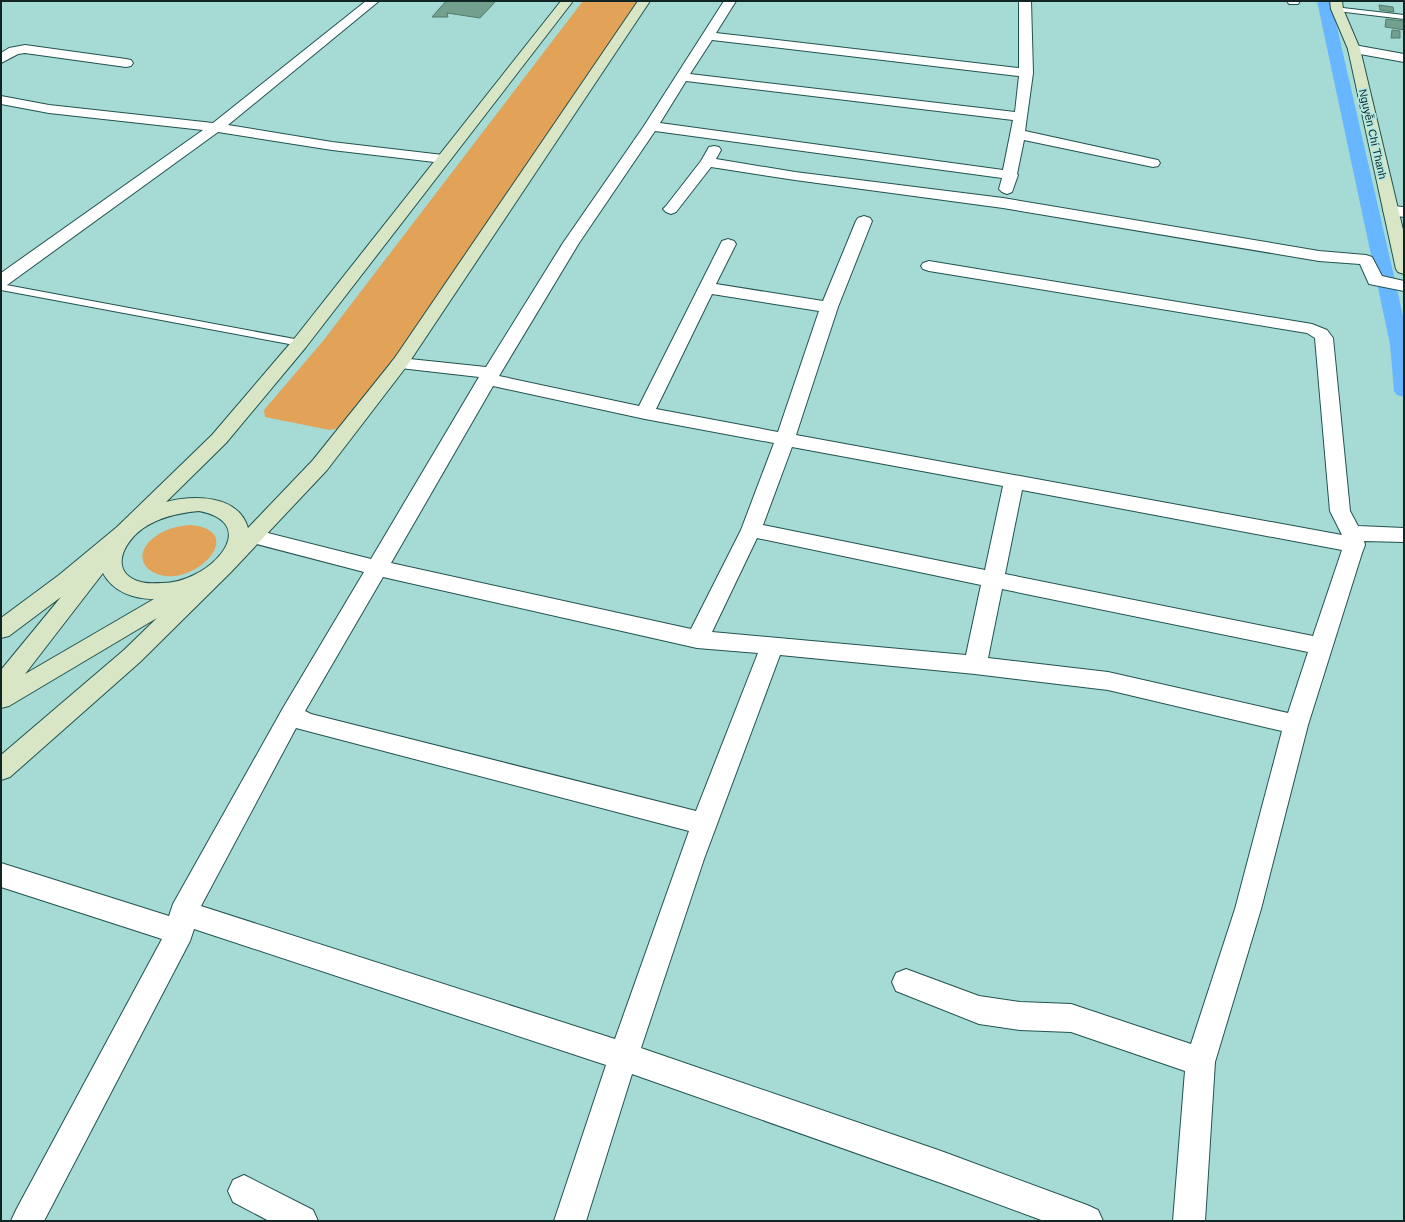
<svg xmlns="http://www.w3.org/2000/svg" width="1405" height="1222" viewBox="0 0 1405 1222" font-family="Helvetica,sans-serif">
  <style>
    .green { fill: #e2a257 }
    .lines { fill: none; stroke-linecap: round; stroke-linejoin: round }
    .canal { fill: #68b6ff; fill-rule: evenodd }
    .building { fill: #739f8e; stroke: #527d6c }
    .lane-casing { stroke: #21534f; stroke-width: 2 }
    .street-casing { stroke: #21534f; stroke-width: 2 }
    .secondary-casing { stroke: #21534f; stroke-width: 2 }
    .lane { fill: #fff; fill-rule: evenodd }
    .street { fill: #fff; fill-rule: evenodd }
    .secondary { fill: #d8e6c5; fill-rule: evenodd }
    .labels { text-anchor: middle; stroke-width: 4; stroke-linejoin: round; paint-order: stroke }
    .far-street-label { font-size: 11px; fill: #112624; stroke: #b3e7e2 }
  </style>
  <rect width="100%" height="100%" fill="#a6dad5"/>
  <g class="green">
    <path d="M583,1H639L398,355L340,428L330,430L265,417L264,410L323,341Z"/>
    <path d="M190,525C246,530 201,581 165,576C140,572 134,551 156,536C166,529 177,526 190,525Z"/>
  </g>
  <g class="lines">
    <path class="canal" d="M1317,1H1331L1404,320V397L1397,395L1394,391L1390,344Z"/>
  </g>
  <g class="building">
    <path d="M446,1H496L480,18L447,13L448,17H432Z"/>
    <path d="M1379,5L1393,7L1394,12L1380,10Z"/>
    <path d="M1386,19L1404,21V30L1385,27Z"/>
    <path d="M1392,30L1400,31V38H1391Z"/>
  </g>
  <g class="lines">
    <g class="lane-casing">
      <g id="lane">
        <path d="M1334,7L1404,15V19L1337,11L1333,9Z"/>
        <path d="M1,284L300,340L306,343L300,346L1,290Z"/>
      </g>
    </g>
    <g class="street-casing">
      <g id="street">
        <path d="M366,1H379L228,125L332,142L443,155L448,156L450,159L448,162L443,163L332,150L218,132L7,285L1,286V273L203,130L49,113L1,104V96L49,105L213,123Z"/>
        <path d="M724,1H736L716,33L1019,68V1H1031L1033,73L1025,131L1153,159L1158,160L1160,163L1158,166L1153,167L1024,140L1017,174L1018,175L1012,192L1007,194L1002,192L999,189L1002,178L655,131L579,243L499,376L639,406L722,241L728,239L734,241L736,244L716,284L823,301L856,221L858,218L864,216L870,218L872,221L838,307L796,435L1342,535L1330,511L1315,338L1307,333L929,271L923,269L921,266L923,263L929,261L1312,324L1327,330L1333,338L1350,511L1358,526L1404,528V542L1364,541L1365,545L1362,553L1308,725L1261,909L1215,1062L1205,1221H1173L1185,1071L1071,1032L1020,1030L979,1024L896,991L892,982L896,973L906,969L979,996L1020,1002L1071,1004L1191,1044L1235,909L1282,731L1108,690L975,674L780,655L704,859L641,1048L941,1151L1087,1205L1098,1210L1103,1221H1044L941,1183L632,1074L586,1221H554L606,1065L194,929L190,941L44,1221H11L16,1210L162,939L1,887V863L169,916L173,904L283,708L364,572L245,541L242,536L245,531L252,529L371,559L479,377L400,368L394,367L391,363L394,359L400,358L486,367L563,243L644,126ZM712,40L1019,76L1015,112L690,74ZM686,81L1013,120L1003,170L660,123ZM712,294L819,311L778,432L656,409ZM493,386L645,419L774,443L741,530L691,629L391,563ZM792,447L1003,486L985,570L763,525ZM1022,490L1342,550L1313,636L1005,574ZM757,538L981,585L966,655L712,632ZM383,577L697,648L758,653L696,811L311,714L305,711ZM1002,589L1308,652L1288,713L1108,672L988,658ZM296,728L689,831L615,1039L201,906Z"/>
        <path d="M1287,1H1300L1298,4H1289Z"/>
        <path d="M25,45L126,59L131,60L133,63L131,66L126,67L25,53L18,54L1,63V53L9,48Z"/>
        <path d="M1354,45L1404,54V62L1349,52L1348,49L1349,46Z"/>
        <path d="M714,146L719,147L721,150L716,159L795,172L1003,198L1319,251L1366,255L1372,257L1382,276L1404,281V291L1369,284L1360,264L1319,261L1003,208L795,180L711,167L676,212L671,214L666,212L663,209L666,206L701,161L709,147Z"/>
        <path d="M1391,206L1404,207V217L1386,214L1383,211L1386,208Z"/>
        <path d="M244,1175L313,1210L318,1221H269L233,1202L228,1191L233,1180Z"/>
      </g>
    </g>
    <g class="secondary-casing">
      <g id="secondary">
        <path d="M561,1H573L306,347L226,443L166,502C193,495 238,494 248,528L313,460L394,359L638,1H650L406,367L327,470L231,572L140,662L10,777L1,780V755L124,650L157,618L9,706L1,708V670L61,597L9,636L1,638V618L59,575L117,527L212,435L294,339ZM199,511C250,521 227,559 194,575C184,580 173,583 162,583C155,583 147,584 141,582C109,573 122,544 142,529C159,517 178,513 199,511ZM103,573C113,592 134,599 154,599L25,674Z"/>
        <path d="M1330,1H1342L1343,9L1360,49L1404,234V274L1398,272L1396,269L1348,49L1331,9Z"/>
      </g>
    </g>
    <use href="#lane" class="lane"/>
    <use href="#street" class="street"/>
    <use href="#secondary" class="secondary"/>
  </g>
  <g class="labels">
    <g class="far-street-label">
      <text transform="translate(1373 134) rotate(77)" y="4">Nguyễn Chí Thanh</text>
    </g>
  </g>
  <rect width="1405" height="1222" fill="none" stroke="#112624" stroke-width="4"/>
</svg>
